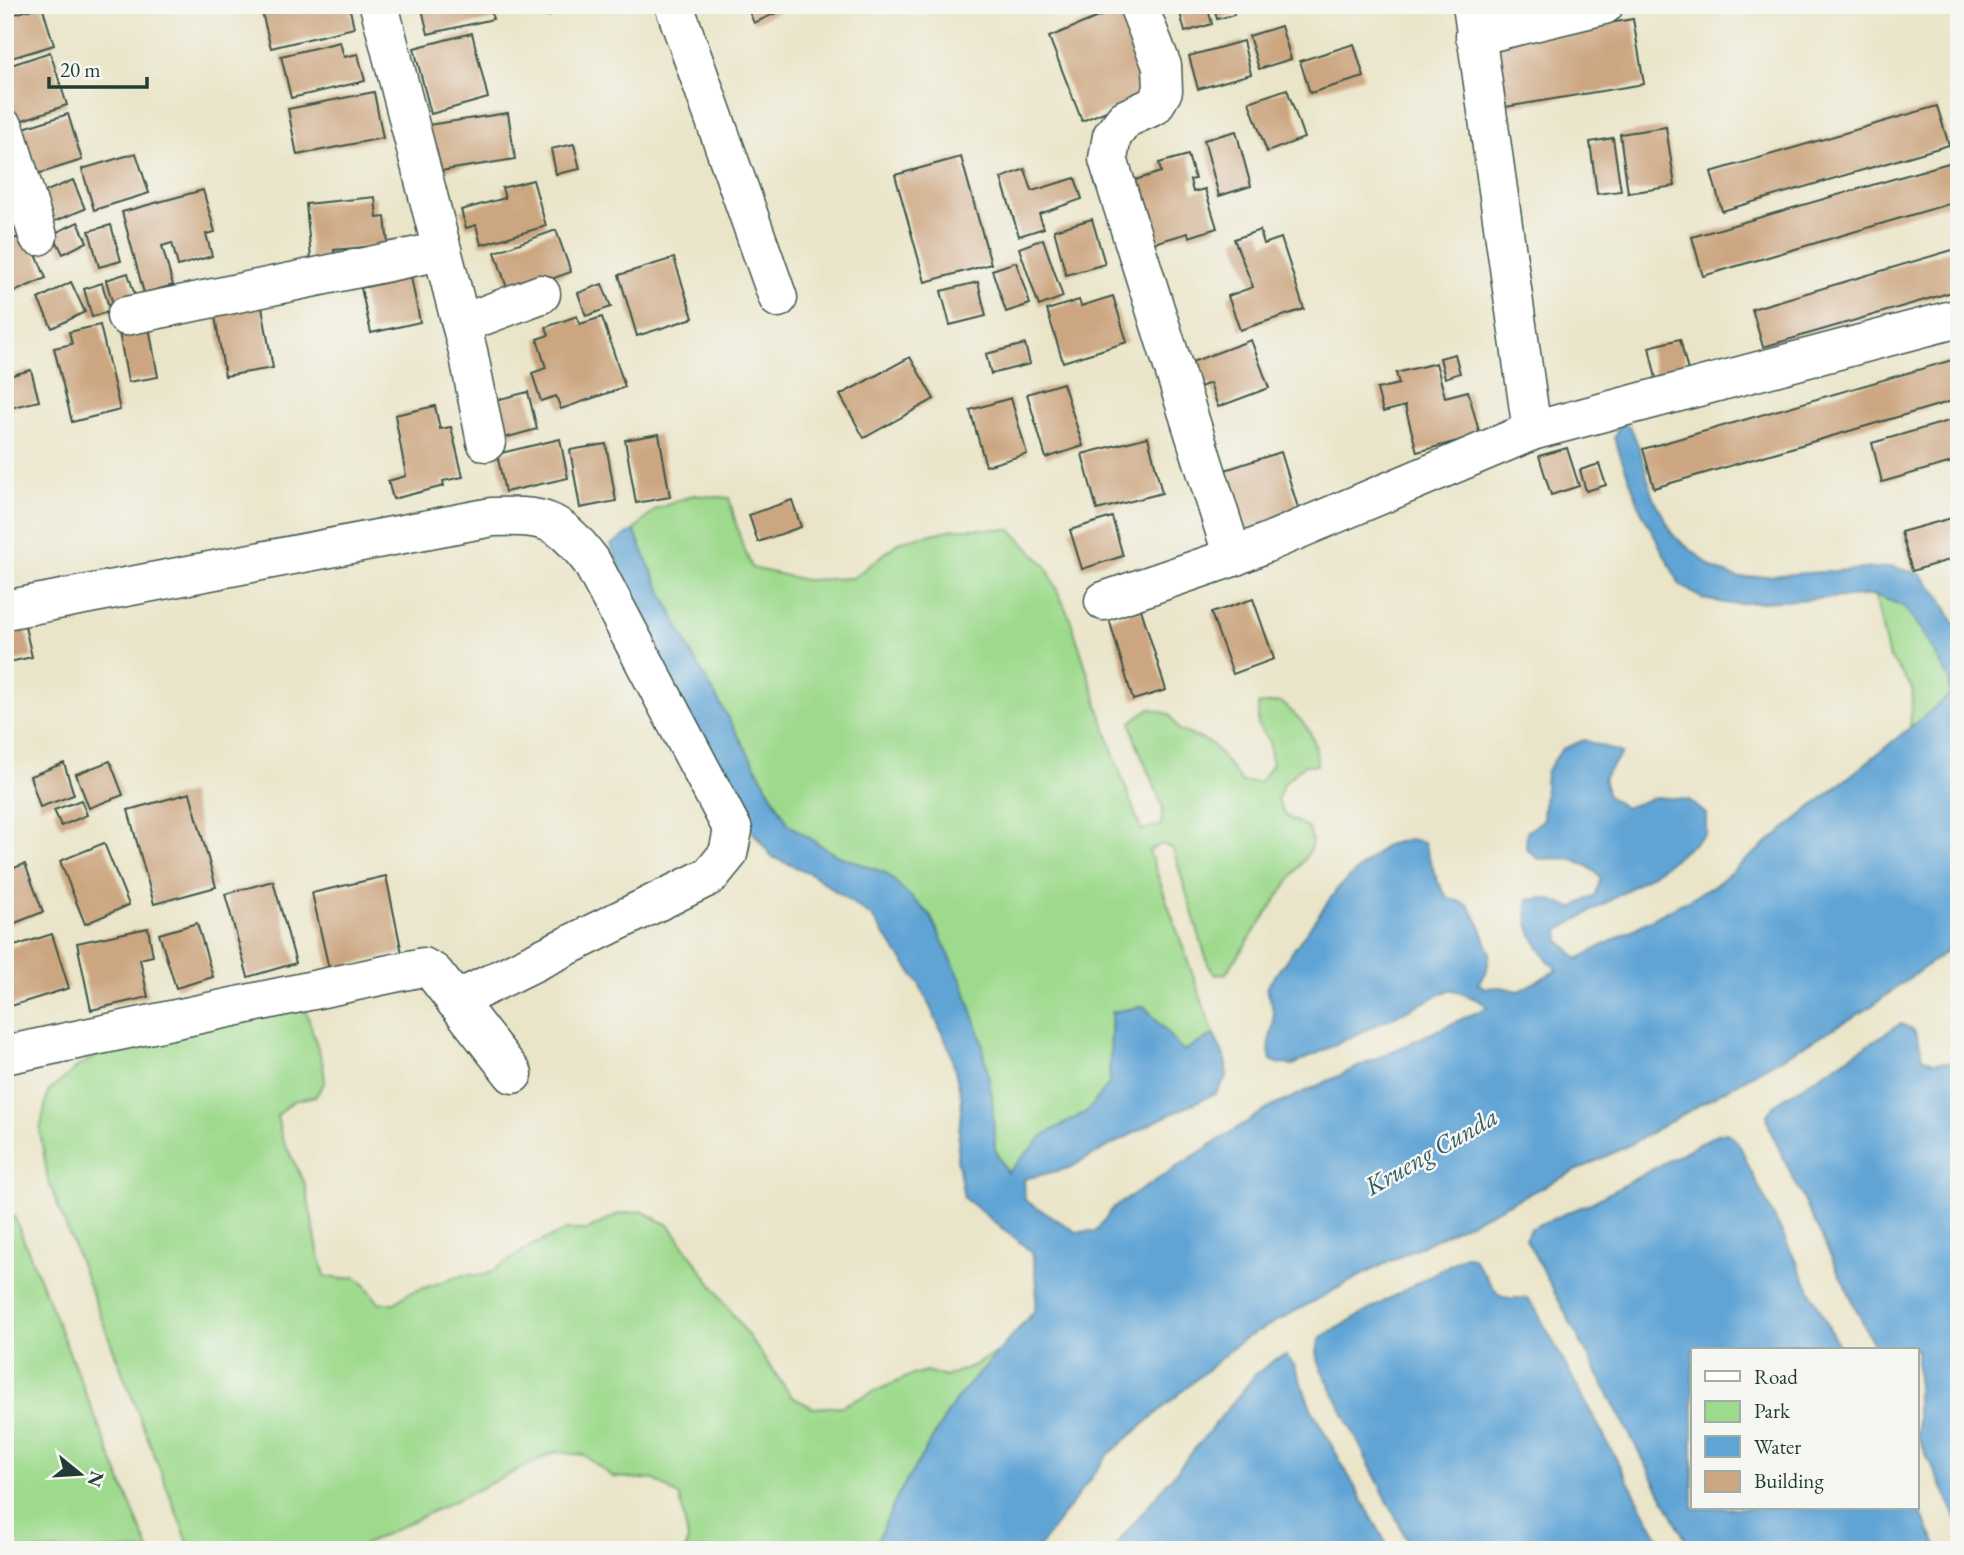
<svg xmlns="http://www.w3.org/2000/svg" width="1964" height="1555" viewBox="0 0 1964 1555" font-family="'EB Garamond',serif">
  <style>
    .green { fill: #9eda8d; stroke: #5e8c60; stroke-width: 2 }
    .water { fill: #60a4d5; stroke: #407084; stroke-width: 2 }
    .building { fill: #cca680 }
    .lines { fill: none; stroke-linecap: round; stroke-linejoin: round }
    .minor-casing { stroke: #3d564a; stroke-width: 41 }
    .minor { stroke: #fff; stroke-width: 38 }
    .labels { text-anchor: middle; stroke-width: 5; stroke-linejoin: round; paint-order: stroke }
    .water-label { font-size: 26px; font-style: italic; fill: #325c64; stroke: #f6f6f2 }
  </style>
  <rect width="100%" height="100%" fill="#f6f6f2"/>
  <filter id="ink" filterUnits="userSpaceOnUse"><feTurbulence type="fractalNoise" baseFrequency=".0143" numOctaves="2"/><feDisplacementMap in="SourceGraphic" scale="14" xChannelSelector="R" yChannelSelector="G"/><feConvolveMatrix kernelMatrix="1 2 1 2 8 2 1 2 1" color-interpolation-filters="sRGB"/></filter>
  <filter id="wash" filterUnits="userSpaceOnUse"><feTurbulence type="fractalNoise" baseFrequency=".00686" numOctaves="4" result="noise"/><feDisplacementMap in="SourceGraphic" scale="28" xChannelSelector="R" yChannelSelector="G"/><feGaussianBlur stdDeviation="1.57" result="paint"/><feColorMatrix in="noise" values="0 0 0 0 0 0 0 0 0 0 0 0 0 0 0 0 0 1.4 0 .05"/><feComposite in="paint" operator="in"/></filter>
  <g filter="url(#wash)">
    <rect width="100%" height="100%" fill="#eae5c9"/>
    <g class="green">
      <path d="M693,495L729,498L740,538L752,568L805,580L853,578L901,541L954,529H1010L1046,566L1070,618L1114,755L1141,830L1161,825L1163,807L1135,740L1131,722L1150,708L1169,714L1179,730L1211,743L1242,782H1260L1272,764L1269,741L1258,725V705L1281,702C1304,722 1317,732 1317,765H1304L1284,783L1277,800L1285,815L1309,829L1312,842L1309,852L1226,973L1215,975L1208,964L1173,849L1161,844L1149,851L1214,1035L1183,1051L1144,1006L1112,1012L1109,1083L1088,1111L1045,1134L1008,1173L995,1150L992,1097L982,1041L962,982L886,873L836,855L789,825L690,651L647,561L634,530L656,509Z"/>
      <path d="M1875,595L1904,606L1922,630L1950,680L1949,696L1910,728L1913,689L1888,655Z"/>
      <path d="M293,1002L306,1011L323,1065L325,1081L316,1096L293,1101L277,1116L282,1138L305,1184L319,1255L325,1276L339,1279L356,1277L366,1286L379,1303H395L409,1293L463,1275H486L531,1246L567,1230H588L618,1214L642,1211L670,1226L792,1397L813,1408L842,1406L912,1375L926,1371L945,1377L972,1366L998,1352L955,1401L898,1495L873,1550H685L688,1539L680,1497L655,1480L613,1477L584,1455L555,1452L353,1550H191L48,1180L40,1131L48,1092L80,1065L130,1038Z"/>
      <path d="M5,1212L14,1216L149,1550H5Z"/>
    </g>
    <g class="water">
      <path d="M1621,422L1631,428L1640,450L1652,495L1674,536L1714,569L1739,578L1892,567L1920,574L1940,596L1959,633V942L1866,1010L1629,1145L1362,1275L1242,1340L1108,1455L1037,1550H873L898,1495L955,1401L1035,1310L1037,1283L1032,1252L964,1198L957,1158L962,1099L950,1050L919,983L872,917L810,873L772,857L746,823L640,623L611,545L634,530L647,561L690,651L789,825L836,855L886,873L930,915L962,982L982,1041L992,1097L995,1149L1007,1173L1045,1134L1088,1111L1109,1083L1112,1012L1144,1006L1183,1051L1214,1035L1225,1058L1227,1076L1216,1093L1154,1122L1069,1168L1024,1179L1025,1200L1077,1232L1096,1231L1113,1208L1267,1109L1488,1007C1478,997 1464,996 1451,989L1293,1065L1280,1064L1271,1060C1267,1046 1270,1040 1273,1026C1275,1012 1272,1001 1266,988L1338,888L1386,845L1409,839L1424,842L1437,880L1447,897L1468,905L1479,923L1490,953L1486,973L1478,983L1485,988L1501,987L1519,991L1557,970C1538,950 1523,928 1528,900L1546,898L1572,908L1596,894L1601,877C1580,857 1566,857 1538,859L1526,848L1527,832L1543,820L1546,772L1562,749L1584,740L1622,753L1603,778L1608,796L1625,808L1656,797L1689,800L1706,814V833C1662,872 1609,901 1559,930L1560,941L1578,959L1714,886L1949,696L1950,680L1922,630L1903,606L1875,595L1731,604L1703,599L1680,585L1641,510L1614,438Z"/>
      <path d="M1900,1024C1920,1030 1918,1039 1923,1057L1933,1062H1959V1523L1917,1435V1350H1876L1770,1130L1767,1115L1775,1104Z"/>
      <path d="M1728,1133C1740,1142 1744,1154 1749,1167L1840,1350H1693V1508H1917V1505L1939,1550H1691L1526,1239L1529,1230L1536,1226L1593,1202L1717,1134Z"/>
      <path d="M1465,1256L1472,1257L1498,1294L1508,1298H1527L1535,1308L1665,1550H1412L1322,1370C1316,1357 1316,1350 1321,1337Z"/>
      <path d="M1286,1355L1294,1365L1312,1410L1390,1550H1112L1256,1374L1276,1359Z"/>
    </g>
    <g id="blocks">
      <g class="building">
        <path d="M260,5H349L354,28L271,48Z"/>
        <path d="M421,5H489L493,19L428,34Z"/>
        <path d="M544,5H570L549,16Z"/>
        <path d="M746,5H781L783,10L754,23Z"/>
        <path d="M1178,5H1207L1212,24L1185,32Z"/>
        <path d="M1214,5H1232L1234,15L1217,19Z"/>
        <path d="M42,6L54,45L5,60V17Z"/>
        <path d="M1120,8L1153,92L1082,121L1049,37Z"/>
        <path d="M1633,19L1644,84L1493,109L1482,45Z"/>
        <path d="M1281,26L1291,59L1259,69L1249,36Z"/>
        <path d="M472,33L488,98L431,114L414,48Z"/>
        <path d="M1243,41L1251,74L1198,89L1189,56Z"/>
        <path d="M340,42L344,57L358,54L365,81L291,98L281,56Z"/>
        <path d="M1354,44L1364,77L1310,93L1300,61Z"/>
        <path d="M50,52L67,105L14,123L5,97V67Z"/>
        <path d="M1287,89L1304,138L1267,152L1249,102Z"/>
        <path d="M374,92L383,138L297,155L288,109Z"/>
        <path d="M1937,106L1949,145L1722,211L1711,172Z"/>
        <path d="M508,113L515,159L428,173L421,126Z"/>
        <path d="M68,114L82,160L25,178L11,132Z"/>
        <path d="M1666,127L1675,186L1628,193L1620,134Z"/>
        <path d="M1236,131L1251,186L1219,196L1204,140Z"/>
        <path d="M1613,138L1621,191L1597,194L1590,142Z"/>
        <path d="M574,144L580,169L556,174L551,149Z"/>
        <path d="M136,153L149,193L94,210L82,169Z"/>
        <path d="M1188,155L1195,179L1190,180L1193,192L1205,189L1217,228L1189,237L1188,233L1154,243L1135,180L1161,172L1159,163Z"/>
        <path d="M961,157L991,264L925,282L895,175Z"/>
        <path d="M1952,162L1959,187V201L1703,276L1692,237Z"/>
        <path d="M1025,169L1032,191L1075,178L1082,199L1039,214L1044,228L1019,236L1001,178Z"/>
        <path d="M73,180L85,209L48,224L37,195Z"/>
        <path d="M533,180L546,226L481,245L476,225L466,228L461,210L505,198L502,188Z"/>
        <path d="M203,190L215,232L206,234L212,256L178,266L172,243L162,246L173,285L144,293L122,212Z"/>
        <path d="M375,197L377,218L385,217L388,245L334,250L335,257L311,259L306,204Z"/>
        <path d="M1092,219L1105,264L1066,275L1054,230Z"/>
        <path d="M78,222L87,242L63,254L53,234Z"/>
        <path d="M111,225L121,261L99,267L89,231Z"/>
        <path d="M556,230L571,272L509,294L495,252Z"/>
        <path d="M1260,230L1264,244L1281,238L1304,309L1240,330L1228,296L1253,287L1234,239Z"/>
        <path d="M27,233L46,278L5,296V243Z"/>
        <path d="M1043,239L1063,297L1039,306L1019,248Z"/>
        <path d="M1959,248V290L1763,347L1752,309Z"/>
        <path d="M674,258L693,318L637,336L619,275Z"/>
        <path d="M1016,262L1030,304L1006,312L992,270Z"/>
        <path d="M128,273L139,309L116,315L106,280Z"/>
        <path d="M411,277L420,322L371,333L361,288Z"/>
        <path d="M71,282L85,312L52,328L38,299Z"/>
        <path d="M978,282L986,316L950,325L941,291Z"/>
        <path d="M102,283L110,311L92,317L84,289Z"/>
        <path d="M602,284L611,307L586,316L578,293Z"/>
        <path d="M1113,296L1127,342L1063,362L1047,310L1079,300L1081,306Z"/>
        <path d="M261,302L273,368L225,376L214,310Z"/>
        <path d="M577,316L580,324L602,317L625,387L561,409L556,396L541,401L532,373L546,368L537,339L549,335L546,327Z"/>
        <path d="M100,325L120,410L72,422L54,348L72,344L69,332Z"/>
        <path d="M149,327L158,377L128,382L119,332Z"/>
        <path d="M1680,339L1689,375L1657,383L1649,347Z"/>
        <path d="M1251,340L1269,388L1218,407L1210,383L1198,388L1189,363Z"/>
        <path d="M1025,344L1030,364L991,374L986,354Z"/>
        <path d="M1455,354L1460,373L1445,378L1440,358Z"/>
        <path d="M910,357L934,399L864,438L840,395Z"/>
        <path d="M1959,358V399L1654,488L1643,449Z"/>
        <path d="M1436,363L1445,397L1468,391L1480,435L1417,452L1405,406L1383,412L1377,389L1399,384L1396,373Z"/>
        <path d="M31,370L39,401L5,409V377Z"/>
        <path d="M1063,383L1083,446L1046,458L1027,394Z"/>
        <path d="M528,392L537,429L497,440L488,402Z"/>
        <path d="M1011,398L1027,454L986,466L970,410Z"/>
        <path d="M435,406L440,429L451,427L463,477L443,481L444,486L393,499L388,481L406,476L395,415Z"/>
        <path d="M1959,418V460L1882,482L1872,443Z"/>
        <path d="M659,434L670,497L636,503L625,440Z"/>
        <path d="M1148,437L1162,493L1097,510L1082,454Z"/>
        <path d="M560,439L568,478L505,492L497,454Z"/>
        <path d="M606,444L616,501L580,508L570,450Z"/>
        <path d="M1567,448L1579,486L1551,495L1539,456Z"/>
        <path d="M1281,452L1302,521L1241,541L1219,472Z"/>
        <path d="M1599,464L1606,485L1586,491L1580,470Z"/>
        <path d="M792,500L801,527L758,542L749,515Z"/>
        <path d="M1959,516V557L1912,571L1901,532Z"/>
        <path d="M1112,517L1123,556L1082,569L1070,530Z"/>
        <path d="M1253,599L1274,659L1233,674L1211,613Z"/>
        <path d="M1141,609L1166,690L1133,700L1109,619Z"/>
        <path d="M23,618L32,657L5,663V622Z"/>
        <path d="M110,761L123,795L89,808L76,774Z"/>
        <path d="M64,763L74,795L40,807L30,776Z"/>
        <path d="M190,793L216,887L154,904L128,810Z"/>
        <path d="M81,800L87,815L61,826L54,810Z"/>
        <path d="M104,843L129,905L85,924L60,861Z"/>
        <path d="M25,864L43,912L5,927V871Z"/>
        <path d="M386,876L402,953L329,969L312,893Z"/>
        <path d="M273,881L296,963L248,977L225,894Z"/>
        <path d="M197,923L213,977L176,988L159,934Z"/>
        <path d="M148,928L153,956L140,959L148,997L91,1010L77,943Z"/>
        <path d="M52,934L69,988L5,1008V949Z"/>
      </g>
    </g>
  </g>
  <g filter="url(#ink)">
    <use href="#blocks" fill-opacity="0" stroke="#3d564a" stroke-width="2"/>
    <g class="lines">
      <g class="minor-casing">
        <g id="minor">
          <path d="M379,5L468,351L486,442"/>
          <path d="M674,5L778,298"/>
          <path d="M1138,5L1162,66L1163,91L1154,106L1125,119L1112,136L1108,159L1233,557"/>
          <path d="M1472,5L1532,431"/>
          <path d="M1475,36L1604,5"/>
          <path d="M5,129L38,236"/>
          <path d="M126,316L442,251"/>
          <path d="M461,324L541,294"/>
          <path d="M1104,601L1233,557L1532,431L1959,318"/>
          <path d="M5,610L492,517C545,516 557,517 591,561L733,830L728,854L710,876L455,1001"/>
          <path d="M5,1055L423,967L434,973L513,1074"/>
        </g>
      </g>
      <use href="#minor" class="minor"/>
    </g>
  </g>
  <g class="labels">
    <g class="water-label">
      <text transform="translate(1431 1151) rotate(-30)" y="9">Krueng Cunda</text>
    </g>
  </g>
  <rect width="1964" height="1555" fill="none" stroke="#f6f6f2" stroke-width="28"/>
  <rect x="1691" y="1348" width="228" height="161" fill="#f6f6f2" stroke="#a0aca6" stroke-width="2"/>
  <rect x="1705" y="1371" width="35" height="10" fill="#ffffff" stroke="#a0aca6" stroke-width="2"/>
  <text x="1754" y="1384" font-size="21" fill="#1f3d34">Road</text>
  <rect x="1705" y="1401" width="35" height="21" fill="#9eda8d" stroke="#a0aca6" stroke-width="2"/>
  <text x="1754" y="1418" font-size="21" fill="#1f3d34">Park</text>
  <rect x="1705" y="1436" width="35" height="21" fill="#60a4d5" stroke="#a0aca6" stroke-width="2"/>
  <text x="1754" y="1454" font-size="21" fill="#1f3d34">Water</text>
  <rect x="1705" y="1471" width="35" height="21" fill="#cca680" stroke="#a0aca6" stroke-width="2"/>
  <text x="1754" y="1488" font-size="21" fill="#1f3d34">Building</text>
  <g transform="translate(80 1474) rotate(108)" stroke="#f6f6f2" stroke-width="5" paint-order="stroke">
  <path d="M0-5L12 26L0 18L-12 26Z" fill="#1f3d34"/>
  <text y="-10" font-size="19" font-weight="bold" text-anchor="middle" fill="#1f3d34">N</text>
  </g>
  <path d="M49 77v10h98v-10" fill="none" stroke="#1f3d34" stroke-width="3.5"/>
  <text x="60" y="77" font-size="21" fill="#1f3d34" stroke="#f6f6f2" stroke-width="5" paint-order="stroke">20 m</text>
</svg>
